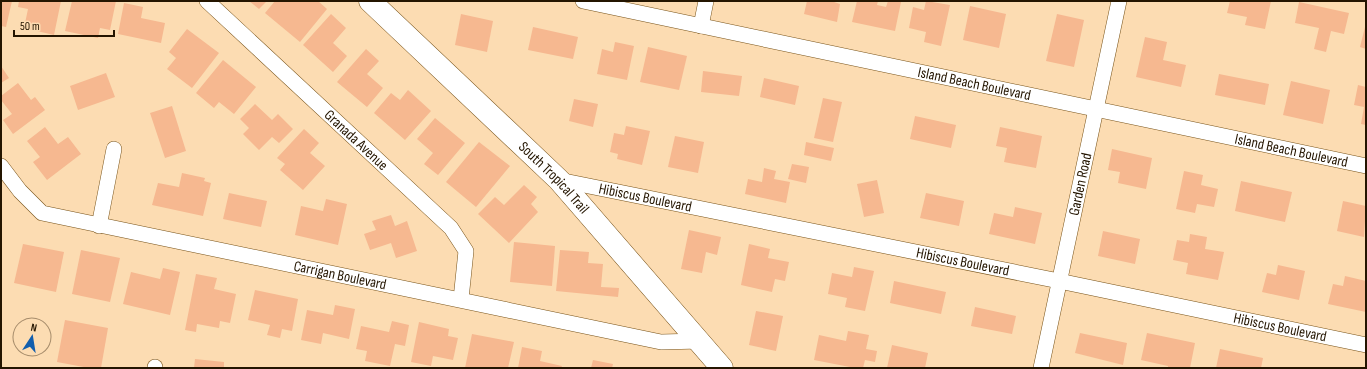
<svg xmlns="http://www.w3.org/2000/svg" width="1367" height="369" viewBox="0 0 1367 369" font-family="'Sofia Sans Condensed',sans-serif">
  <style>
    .building { fill: #f6b890 }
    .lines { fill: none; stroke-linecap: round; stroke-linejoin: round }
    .street-casing { stroke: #785319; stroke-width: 16 }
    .secondary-casing { stroke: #785319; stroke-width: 23 }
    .street { stroke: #fff; stroke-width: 15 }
    .secondary { stroke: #fff; stroke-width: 22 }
    .labels { text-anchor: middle; stroke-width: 3; stroke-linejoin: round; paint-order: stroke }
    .street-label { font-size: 15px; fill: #241500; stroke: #fcdcb2 }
  </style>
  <rect width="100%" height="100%" fill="#fcdcb2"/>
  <g class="building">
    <path d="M1,1H12L6,27L1,26Z"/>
    <path d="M19,1H61L54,35L24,28L28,9L18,7Z"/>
    <path d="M72,1H116L110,30L100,28L98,38L65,31Z"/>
    <path d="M249,1H267L259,9Z"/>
    <path d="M275,1H318L327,9L300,42L265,13Z"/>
    <path d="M807,1H831L840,4L837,22L804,14Z"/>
    <path d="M857,1H878L877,5L886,7L888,1L901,2L895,31L852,22Z"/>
    <path d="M926,1L950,5L941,46L924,42L926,32L909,28L913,7L924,10Z"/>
    <path d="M1230,1H1271L1265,29L1245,25L1247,17L1227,13Z"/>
    <path d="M1299,2L1349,13L1344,34L1331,31L1326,52L1314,49L1319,28L1295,23Z"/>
    <path d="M124,3L143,7L141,18L165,23L161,43L118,34Z"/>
    <path d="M970,6L1006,14L999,48L963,40Z"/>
    <path d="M331,14L346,28L333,43L347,56L333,72L303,45Z"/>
    <path d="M461,14L493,21L487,52L455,45Z"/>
    <path d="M1057,14L1084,20L1074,67L1046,61Z"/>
    <path d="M1366,23V49L1360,47Z"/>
    <path d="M533,27L578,37L573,59L528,50Z"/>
    <path d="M187,29L219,53L192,88L167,69L176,58L169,52Z"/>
    <path d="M1145,37L1167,42L1163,60L1186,65L1181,87L1136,77Z"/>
    <path d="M615,42L634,46L627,80L597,74L602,49L613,52Z"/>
    <path d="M648,47L687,56L679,90L640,82Z"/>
    <path d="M366,49L379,61L367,74L383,88L367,107L337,82Z"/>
    <path d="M223,60L256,87L234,114L219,102L214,108L196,93Z"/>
    <path d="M1,66L9,78L1,83Z"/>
    <path d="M703,71L742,76L739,96L701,92Z"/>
    <path d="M106,73L115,97L78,110L70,86Z"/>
    <path d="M1219,74L1269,84L1265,105L1215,95Z"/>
    <path d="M764,78L799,86L795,105L760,97Z"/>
    <path d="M1291,81L1330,90L1323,124L1283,115Z"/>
    <path d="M18,83L31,100L35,97L45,110L13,134L3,120L12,114L1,100V96Z"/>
    <path d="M1358,85L1366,87V125L1361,124L1364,107L1354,105Z"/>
    <path d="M408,90L431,111L405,140L374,113L391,93L400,100Z"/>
    <path d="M823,98L842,102L833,142L814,138Z"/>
    <path d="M574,99L598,104L593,127L569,121Z"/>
    <path d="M255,104L272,120L278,114L293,129L279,143L272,137L259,150L243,134L249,128L240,119Z"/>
    <path d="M172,106L186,151L165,158L150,113Z"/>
    <path d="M915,116L956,125L951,148L910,139Z"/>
    <path d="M435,118L465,143L438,175L424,164L433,153L417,139Z"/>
    <path d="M626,126L650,131L642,165L617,159L618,154L610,152L614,133L624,135Z"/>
    <path d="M45,127L58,144L68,137L81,154L47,180L33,162L40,157L27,141Z"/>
    <path d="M1000,127L1042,136L1036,168L1004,162L1007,148L996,146Z"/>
    <path d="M304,129L319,143L310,153L325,166L303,190L280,170L285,164L277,158Z"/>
    <path d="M675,136L704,142L698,173L668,167Z"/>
    <path d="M479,142L510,166L476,207L446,182Z"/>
    <path d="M806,142L834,148L831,161L804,155Z"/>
    <path d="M1112,149L1152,158L1146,189L1118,183L1120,172L1108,170Z"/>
    <path d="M792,164L809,167L806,183L788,179Z"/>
    <path d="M764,168L776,171L774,179L790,182L786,203L745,194L748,179L762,182Z"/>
    <path d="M1184,171L1203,175L1201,185L1218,189L1214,207L1197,204L1195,213L1176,209Z"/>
    <path d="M182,173L205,178L204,181L211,183L203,216L152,205L158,183L179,187Z"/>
    <path d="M877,180L884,213L864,217L857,184Z"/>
    <path d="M1241,181L1292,192L1285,222L1235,211Z"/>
    <path d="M524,185L537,197L531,204L538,212L509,243L478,214L495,197L504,205Z"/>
    <path d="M229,193L267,201L261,227L223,219Z"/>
    <path d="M926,193L964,201L959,226L920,218Z"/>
    <path d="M326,199L347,204L338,245L295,235L301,206L323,211Z"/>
    <path d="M1343,201L1366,206L1364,237L1337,231Z"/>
    <path d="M1015,207L1042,213L1035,244L989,234L994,213L1013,217Z"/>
    <path d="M391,215L395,226L407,221L417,251L396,258L391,243L370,250L364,234L376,230L372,221Z"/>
    <path d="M689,230L721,237L717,255L706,252L702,273L681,269Z"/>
    <path d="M1103,231L1140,239L1135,264L1098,256Z"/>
    <path d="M1190,234L1207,237L1205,249L1224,252L1218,280L1186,274L1188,263L1173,260L1177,240L1189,242Z"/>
    <path d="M514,242L555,246L552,286L510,282Z"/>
    <path d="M23,244L64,252L56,292L14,283Z"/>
    <path d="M749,244L770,249L768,258L789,262L785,281L775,279L772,292L741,285Z"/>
    <path d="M81,250L120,258L110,302L72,294Z"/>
    <path d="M560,250L589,252L588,263L603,264L601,287L619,288L618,297L556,291Z"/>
    <path d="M1278,265L1305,271L1299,300L1262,292L1267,273L1276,275Z"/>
    <path d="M854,267L874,271L865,311L845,307L847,298L828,294L832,273L852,277Z"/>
    <path d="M163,268L180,272L170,315L123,304L131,272L160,279Z"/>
    <path d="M196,274L217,278L214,289L236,294L230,323L220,321L219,328L197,324L196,332L185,330Z"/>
    <path d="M1345,276L1366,281V312L1328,304L1333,284L1343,286Z"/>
    <path d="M894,281L946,292L941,314L890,303Z"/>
    <path d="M255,290L298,299L292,331L282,329L280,338L267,335L270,325L248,320Z"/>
    <path d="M335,305L355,309L349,339L323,333L321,344L301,340L307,310L333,315Z"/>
    <path d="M975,307L1016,316L1012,334L971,326Z"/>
    <path d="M756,311L783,316L776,351L749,345Z"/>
    <path d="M65,320L108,328L101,368H89L57,362Z"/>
    <path d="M392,321L409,325L405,346L395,344L390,366L365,361L367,351L356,349L361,326L389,332Z"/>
    <path d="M419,322L449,329L448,336L458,338L453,360L433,356L431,366L411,362Z"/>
    <path d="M848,331L869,335L866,349L877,351L875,362L865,360L863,368H855L814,360L819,335L846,341Z"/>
    <path d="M1080,333L1127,343L1123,365L1075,353Z"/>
    <path d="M1147,333L1195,343L1190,368H1168V366L1141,360Z"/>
    <path d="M472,334L514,342L508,368H465Z"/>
    <path d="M892,345L928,353L925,368H887Z"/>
    <path d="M522,347L542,351L540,361L562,366L561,368H518Z"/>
    <path d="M1220,349L1263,358L1261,368H1216Z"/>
    <path d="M195,359L224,362V368H194Z"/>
    <path d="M593,360L613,364L612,368H591Z"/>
  </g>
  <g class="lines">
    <g class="street-casing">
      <g id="street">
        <path id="s1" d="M207,1L451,228L466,251L461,299"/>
        <path id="s2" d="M583,1L1366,166"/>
        <path d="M701,26L706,1"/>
        <path id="s3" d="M1,166L20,191L42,213L661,342L700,341"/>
        <path id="s4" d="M559,180L1059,281L1366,345"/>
        <path d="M99,226L114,149"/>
        <path d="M155,367V368"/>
        <path id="s5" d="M1041,368L1119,1"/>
      </g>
    </g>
    <g class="secondary-casing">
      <g id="secondary">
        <path id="s6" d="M370,1L559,180L722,368"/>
      </g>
    </g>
    <use href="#street" class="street"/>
    <use href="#secondary" class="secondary"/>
  </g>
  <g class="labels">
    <g class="street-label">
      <text dy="5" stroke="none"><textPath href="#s2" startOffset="400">Island Beach Boulevard</textPath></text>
      <text dy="5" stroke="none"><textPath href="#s1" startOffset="204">Granada Avenue</textPath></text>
      <text dy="5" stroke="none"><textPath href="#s2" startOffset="724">Island Beach Boulevard</textPath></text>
      <text dy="5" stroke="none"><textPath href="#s6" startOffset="255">South Tropical Trail</textPath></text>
      <text dy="5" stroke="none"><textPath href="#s5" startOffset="188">Garden Road</textPath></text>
      <text dy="5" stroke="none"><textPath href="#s4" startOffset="88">Hibiscus Boulevard</textPath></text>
      <text dy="5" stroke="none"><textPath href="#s4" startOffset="412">Hibiscus Boulevard</textPath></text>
      <text dy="5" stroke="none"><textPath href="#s3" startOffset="367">Carrigan Boulevard</textPath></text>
      <text dy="5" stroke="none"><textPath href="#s4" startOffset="736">Hibiscus Boulevard</textPath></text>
    </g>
  </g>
  <rect width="1367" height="369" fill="none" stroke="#241500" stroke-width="4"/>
  <g transform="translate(32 337) rotate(12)"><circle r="19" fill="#fcdcb2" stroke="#a68c6b"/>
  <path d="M0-3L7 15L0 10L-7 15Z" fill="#125ead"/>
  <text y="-6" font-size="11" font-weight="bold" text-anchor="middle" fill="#241500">N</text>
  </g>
  <path d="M14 30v6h100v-6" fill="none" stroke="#241500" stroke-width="2"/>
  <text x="20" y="30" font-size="12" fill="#241500" stroke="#fcdcb2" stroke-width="3" paint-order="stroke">50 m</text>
</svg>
